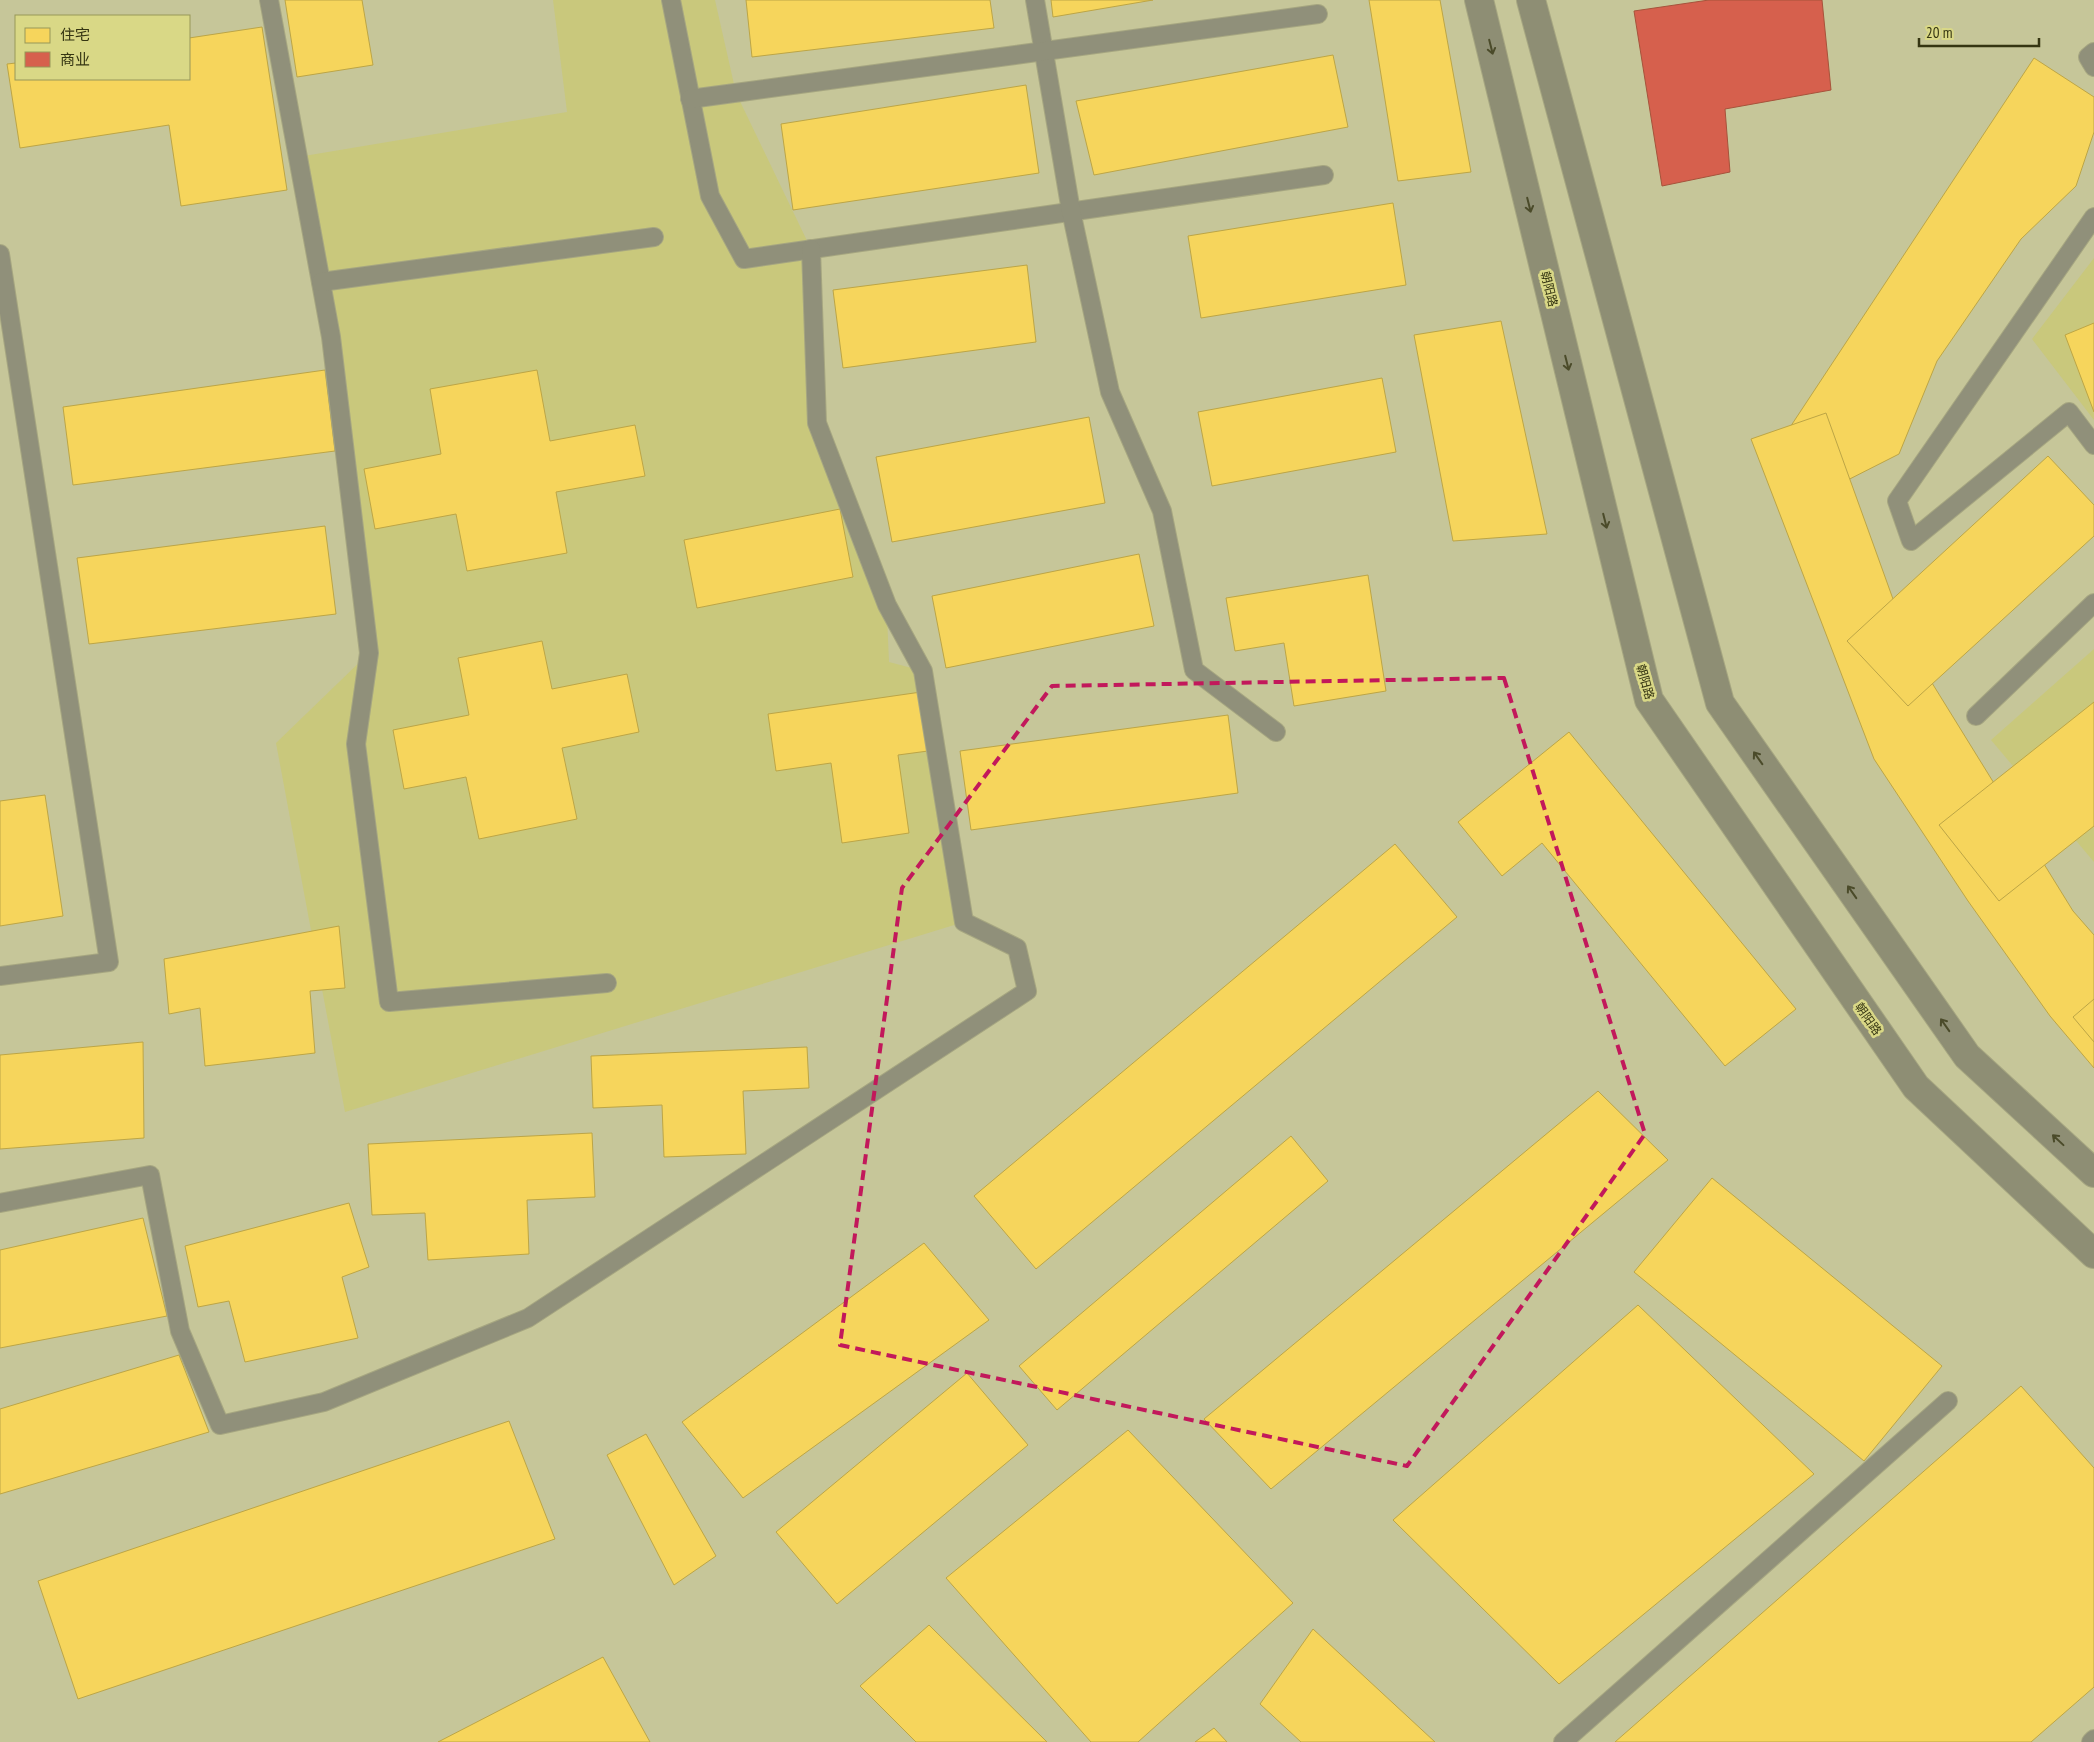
<svg xmlns="http://www.w3.org/2000/svg" width="2094" height="1742" viewBox="0 0 2094 1742" font-family="'PT Sans Narrow','Noto Sans SC',sans-serif">
  <style>
    .green { fill: #c9c87c }
    .homes { fill: #f6d55c; stroke: #bca546 }
    .shops { fill: #d6604d; stroke: #a6533b }
    .lines { fill: none; stroke-linecap: round; stroke-linejoin: round }
    .service-casing { stroke: #a6a681; stroke-width: 20 }
    .secondary-casing { stroke: #a6a681; stroke-width: 30 }
    .service { stroke: #90907a; stroke-width: 18 }
    .secondary { stroke: #8e8e74; stroke-width: 28 }
    .oneway { stroke: #4b4b2a }
    .marked { fill: none; stroke: #c2185b; stroke-width: 4; stroke-dasharray: 10 6; stroke-linejoin: round }
    .labels { text-anchor: middle; stroke-width: 5; stroke-linejoin: round; paint-order: stroke }
    .street-label { font-size: 12px; fill: #353512; stroke: #d9d886 }
  </style>
  <rect width="100%" height="100%" fill="#c6c699"/>
  <g class="green">
    <path d="M553,0H715L736,93L811,249L817,423L886,593L889,662L923,671L964,922L345,1112L276,743L369,653L298,157L567,112Z"/>
    <path d="M2094,258V420L2032,339Z"/>
    <path d="M2094,649V862L1991,740Z"/>
  </g>
  <g class="homes">
    <path d="M285,0H362L373,65L297,77Z"/>
    <path d="M746,0H990L994,28L752,57Z"/>
    <path d="M1051,0H1153L1053,17Z"/>
    <path d="M1369,0H1440L1471,172L1398,181Z"/>
    <path d="M262,27L287,190L181,206L169,125L20,148L7,64L16,63V79H189V38Z"/>
    <path d="M1333,55L1348,127L1094,175L1076,101Z"/>
    <path d="M2034,58L2094,97V132L2076,186L2021,239L1937,361L1899,454L1826,491L1769,459Z"/>
    <path d="M1026,85L1039,173L793,210L781,124Z"/>
    <path d="M1393,203L1406,285L1201,318L1188,236Z"/>
    <path d="M1027,265L1036,342L843,368L833,290Z"/>
    <path d="M1501,321L1547,534L1453,541L1414,335Z"/>
    <path d="M2094,323V412L2065,335Z"/>
    <path d="M325,370L335,451L73,485L63,407Z"/>
    <path d="M537,370L550,441L635,425L645,476L556,492L567,553L467,571L456,514L375,529L364,469L441,454L430,389Z"/>
    <path d="M1382,378L1396,452L1212,486L1198,412Z"/>
    <path d="M1826,413L1911,649L2073,911L2094,935V1068L2050,1016L1968,901L1874,759L1751,439Z"/>
    <path d="M1089,417L1105,503L892,542L876,457Z"/>
    <path d="M2048,456L2094,505V536L1908,706L1847,641Z"/>
    <path d="M840,509L853,577L697,608L684,540Z"/>
    <path d="M325,526L336,614L89,644L77,558Z"/>
    <path d="M1139,554L1154,626L946,668L932,596Z"/>
    <path d="M1368,575L1386,691L1294,706L1284,643L1235,651L1226,598Z"/>
    <path d="M542,641L552,689L627,674L639,732L562,748L577,819L479,839L466,777L404,789L393,730L469,715L458,658Z"/>
    <path d="M935,690L943,749L898,755L909,833L842,843L831,763L776,771L768,714Z"/>
    <path d="M2094,702V826L1999,901L1939,825Z"/>
    <path d="M1228,715L1238,793L971,830L960,751Z"/>
    <path d="M1569,732L1796,1009L1725,1066L1542,843L1502,876L1458,822Z"/>
    <path d="M45,795L63,916L0,926V801Z"/>
    <path d="M1395,844L1457,917L1036,1269L974,1196Z"/>
    <path d="M339,926L345,988L310,991L315,1053L205,1066L200,1008L169,1014L164,959Z"/>
    <path d="M2094,999V1042L2073,1017Z"/>
    <path d="M143,1042L144,1138L0,1149V1055Z"/>
    <path d="M807,1047L809,1088L743,1091L746,1154L664,1157L662,1105L593,1108L591,1056Z"/>
    <path d="M1598,1091L1668,1160L1271,1489L1204,1419Z"/>
    <path d="M592,1133L595,1197L527,1200L529,1254L428,1260L425,1213L372,1215L368,1144Z"/>
    <path d="M1291,1136L1328,1181L1057,1410L1019,1366Z"/>
    <path d="M1712,1178L1942,1366L1864,1461L1634,1272Z"/>
    <path d="M349,1203L369,1267L342,1277L358,1338L245,1362L229,1301L198,1307L185,1246Z"/>
    <path d="M143,1218L167,1316L0,1348V1250Z"/>
    <path d="M924,1243L989,1320L743,1498L682,1422Z"/>
    <path d="M1638,1305L1814,1474L1559,1684L1393,1520Z"/>
    <path d="M179,1355L209,1432L0,1494V1409Z"/>
    <path d="M967,1373L1028,1445L837,1604L776,1532Z"/>
    <path d="M2021,1386L2094,1468V1687L2031,1742H1615Z"/>
    <path d="M509,1421L555,1539L78,1699L38,1581Z"/>
    <path d="M1128,1430L1293,1603L1138,1742H1091L946,1578Z"/>
    <path d="M646,1434L716,1556L674,1585L607,1455Z"/>
    <path d="M929,1625L1047,1742H916L860,1686Z"/>
    <path d="M1313,1629L1435,1742H1301L1260,1704Z"/>
    <path d="M603,1657L650,1742H438Z"/>
    <path d="M1214,1728L1227,1742H1195Z"/>
  </g>
  <path class="shops" d="M1709,0H1822L1831,90L1725,109L1730,172L1662,186L1634,11Z"/>
  <g class="lines">
    <g class="service-casing">
      <g id="service">
        <path d="M269,0L331,337L369,653L356,744L389,1002L607,983"/>
        <path d="M671,0L710,196L744,259L1324,175"/>
        <path d="M1035,0L1071,211L1110,392L1162,511L1194,670L1276,732"/>
        <path d="M2094,52L2088,57L2094,67"/>
        <path d="M690,99L1318,14"/>
        <path d="M2094,217L1897,501L1911,541L2069,412L2094,445"/>
        <path d="M0,254L109,962L0,976"/>
        <path d="M321,282L654,237"/>
        <path d="M1976,716L2094,603"/>
        <path d="M0,1203L150,1175L180,1331L220,1425L324,1402L528,1318L1027,991L1017,948L964,922L923,671L887,605L817,423L811,249"/>
        <path d="M1563,1742L1948,1401"/>
        <path d="M2091,1742L2094,1739"/>
      </g>
    </g>
    <g class="secondary-casing">
      <g id="secondary">
        <path d="M1479,0L1649,700L1916,1087L2094,1254"/>
        <path d="M1531,0L1720,703L1967,1056L2094,1173"/>
      </g>
    </g>
    <use href="#service" class="service"/>
    <use href="#secondary" class="secondary"/>
  </g>
  <defs><path id="oneway-shaft" d="M-6 0H5M1.5-3L5.5 0L1.5 3" fill="none" stroke-width="1.6" stroke-linecap="round" stroke-linejoin="round" transform="scale(1.25)"/></defs>
  <g class="oneway">
    <use href="#oneway-shaft" transform="translate(1491 47) rotate(76)"/>
    <use href="#oneway-shaft" transform="translate(1529 205) rotate(76)"/>
    <use href="#oneway-shaft" transform="translate(1567 363) rotate(76)"/>
    <use href="#oneway-shaft" transform="translate(1605 521) rotate(76)"/>
    <use href="#oneway-shaft" transform="translate(1758 758) rotate(-125)"/>
    <use href="#oneway-shaft" transform="translate(1852 892) rotate(-125)"/>
    <use href="#oneway-shaft" transform="translate(1945 1025) rotate(-125)"/>
    <use href="#oneway-shaft" transform="translate(2058 1140) rotate(-137)"/>
  </g>
  <path class="marked" d="M1504,678L1645,1134L1407,1466L840,1345L902,888L1052,686Z"/>
  <g class="labels">
    <g class="street-label">
      <text transform="translate(1549 289) rotate(76)" y="4">朝阳路</text>
      <text transform="translate(1645 682) rotate(74)" y="4">朝阳路</text>
      <text transform="translate(1868 1019) rotate(55)" y="4">朝阳路</text>
    </g>
  </g>
  <rect x="15" y="15" width="175" height="65" fill="#d9d886" stroke="#979758"/>
  <rect x="25" y="28" width="25" height="15" fill="#f6d55c" stroke="#979758"/>
  <text x="60" y="40" font-size="15" fill="#353512">住宅</text>
  <rect x="25" y="52" width="25" height="15" fill="#d6604d" stroke="#979758"/>
  <text x="60" y="65" font-size="15" fill="#353512">商业</text>
  <path d="M1919 38v8h120v-8" fill="none" stroke="#353512" stroke-width="2.5"/>
  <text x="1926" y="38" font-size="15" fill="#353512" stroke="#d9d886" stroke-width="4" paint-order="stroke">20 m</text>
</svg>
